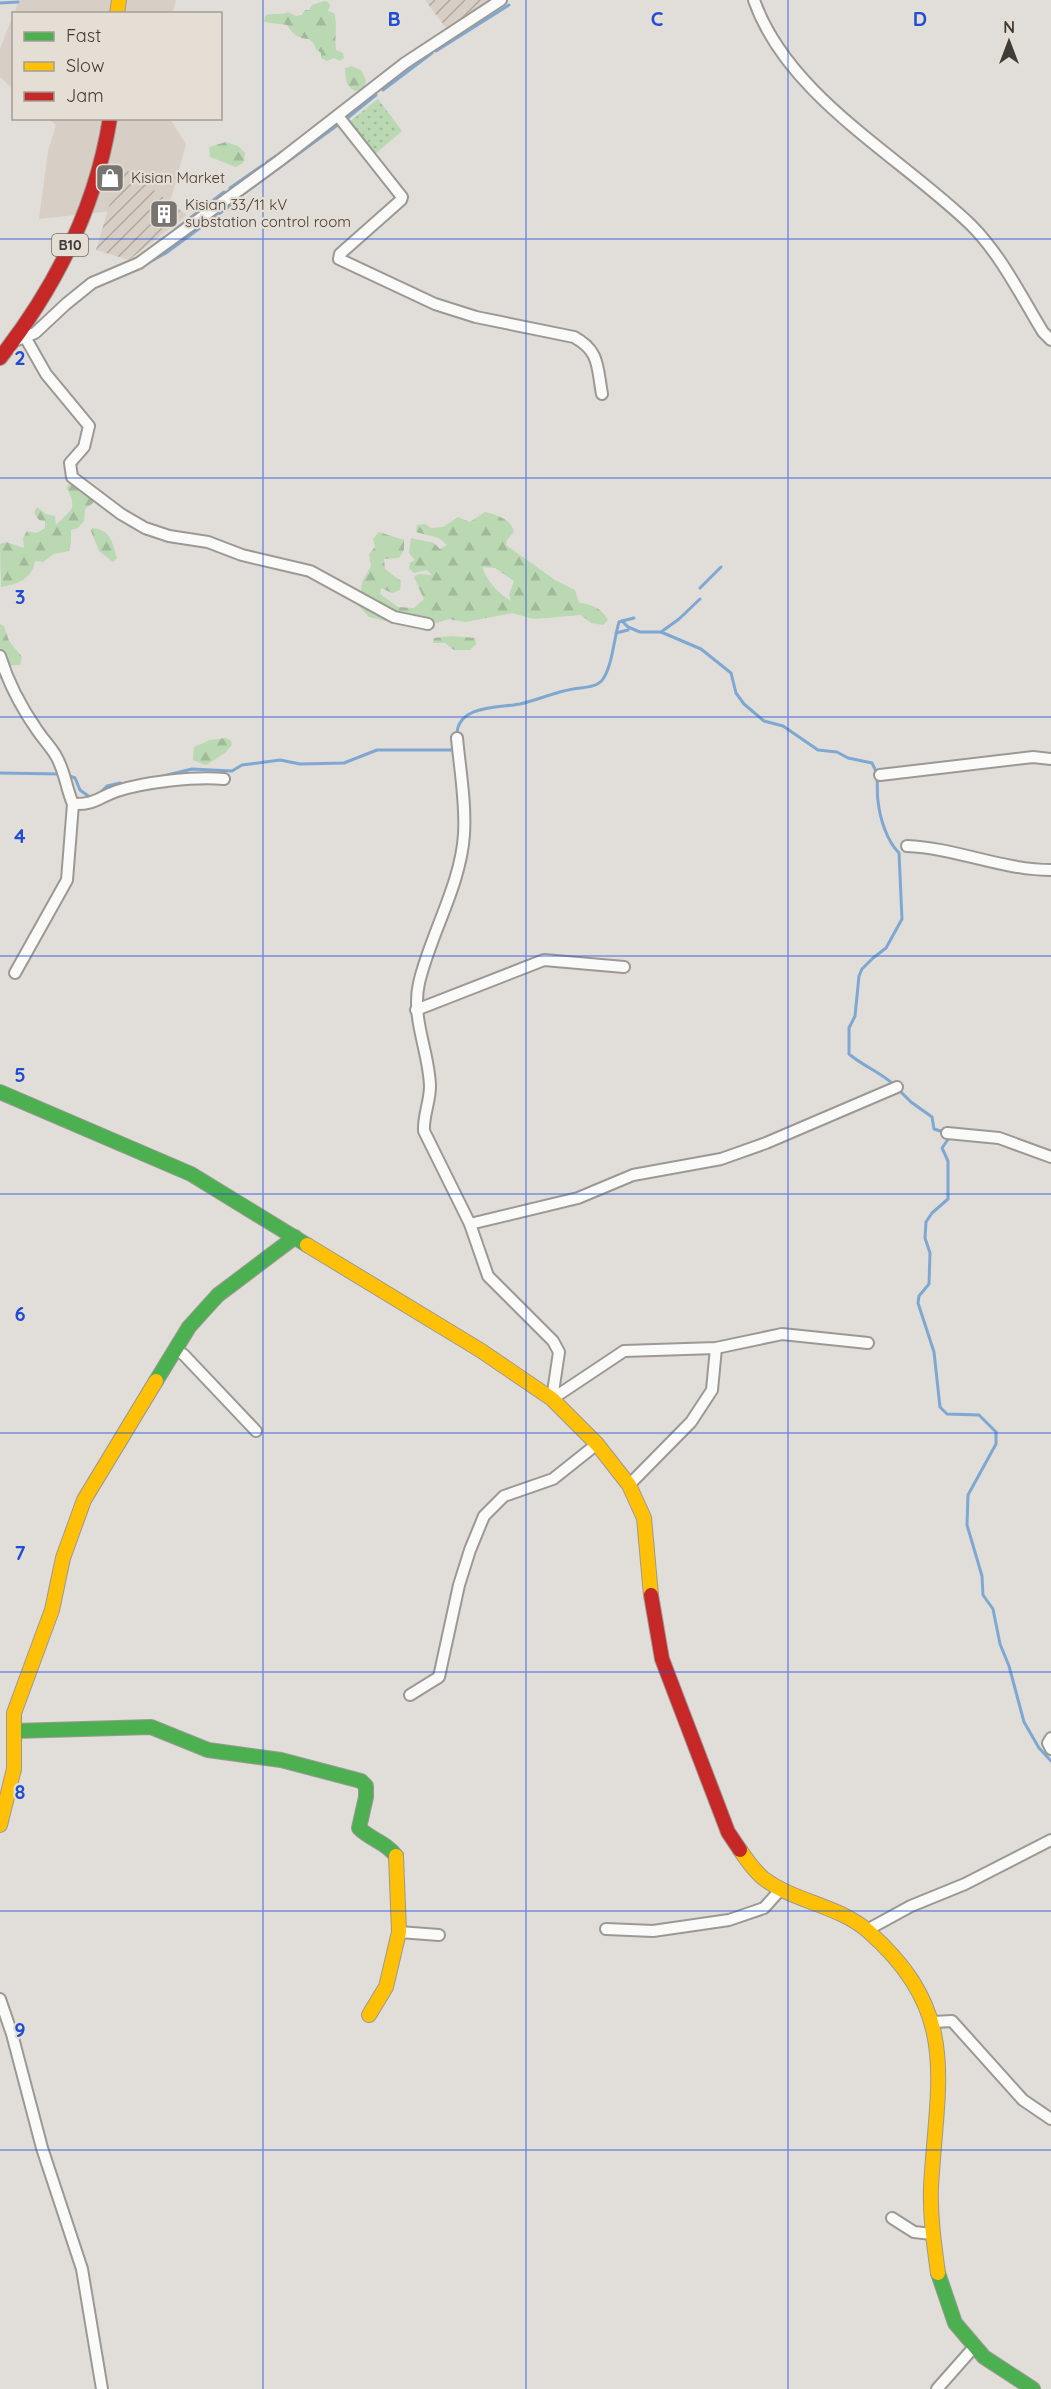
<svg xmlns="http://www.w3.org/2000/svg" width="1051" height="2389" viewBox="0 0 1051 2389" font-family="Quicksand,sans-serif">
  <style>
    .built { fill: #d7cfc5 }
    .industrial { fill: url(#industrial-furrows) }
    .grass { fill: url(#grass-dots) }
    .forest { fill: url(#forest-firs); fill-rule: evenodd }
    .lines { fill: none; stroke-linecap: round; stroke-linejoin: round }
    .stream { stroke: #7ea8d2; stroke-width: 3 }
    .street-casing { stroke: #9c9995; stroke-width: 14 }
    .fast-casing { stroke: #9c9995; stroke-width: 16 }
    .slow-casing { stroke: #9c9995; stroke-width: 16 }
    .jam-casing { stroke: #9c9995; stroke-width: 16 }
    .street { stroke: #fafaf9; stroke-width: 10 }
    .fast { stroke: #4caf50; stroke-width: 14 }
    .slow { stroke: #ffc107; stroke-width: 14 }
    .jam { stroke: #c62828; stroke-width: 14 }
    .grid { fill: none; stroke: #1d4ed8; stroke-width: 1.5; stroke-opacity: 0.55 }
    .labels { text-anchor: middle; stroke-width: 4.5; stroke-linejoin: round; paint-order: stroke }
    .shield { fill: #e5ded4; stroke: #716d67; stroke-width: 1.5 }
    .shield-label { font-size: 14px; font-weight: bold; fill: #3f3c38 }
    .poi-label { font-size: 15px; fill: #3f3c38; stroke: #e5ded4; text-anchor: start }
    .grid-label { font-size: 20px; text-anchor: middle; font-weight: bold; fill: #1d4ed8; stroke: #e5ded4; stroke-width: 4.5; stroke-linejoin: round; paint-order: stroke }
  </style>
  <defs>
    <pattern id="industrial-furrows" width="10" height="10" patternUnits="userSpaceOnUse" patternTransform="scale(1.5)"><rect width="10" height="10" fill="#d7cfc5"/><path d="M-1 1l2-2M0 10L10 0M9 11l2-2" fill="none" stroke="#b0a9a1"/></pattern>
    <pattern id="grass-dots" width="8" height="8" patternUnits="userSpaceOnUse" patternTransform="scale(1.5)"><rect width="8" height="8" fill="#bad8b1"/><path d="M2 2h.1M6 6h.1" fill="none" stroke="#a1ba99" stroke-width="1.8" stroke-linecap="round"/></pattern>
    <pattern id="forest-firs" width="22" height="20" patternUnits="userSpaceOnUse" patternTransform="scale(1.5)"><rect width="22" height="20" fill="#bad8b1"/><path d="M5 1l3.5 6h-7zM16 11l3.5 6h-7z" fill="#a1ba99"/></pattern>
  </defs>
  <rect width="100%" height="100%" fill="#e1ddd8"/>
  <g class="built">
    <path d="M19,0H176L172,13L14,14Z"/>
    <path d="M13,15V89L0,77V49Z"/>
    <path d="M49,119H170L186,144L169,205L39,219L48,151L56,125Z"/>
  </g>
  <g class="industrial">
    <path d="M425,0H489L446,28Z"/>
    <path d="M121,166L187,215L129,260L96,250Z"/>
  </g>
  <path class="grass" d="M378,99L402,131L374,155L348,123Z"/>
  <g class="forest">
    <path d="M324,1L328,2L330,6L328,11L334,13C338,24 334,38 336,50L343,53L344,58L340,61L334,58L327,61L321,58V53L316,49L314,44L309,39C298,39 293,34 287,25L264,22L265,16C273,12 280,16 288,12L296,16L302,15L305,10H309L312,5Z"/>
    <path d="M351,66L361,70L366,80L364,89L355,91C345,85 346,79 345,68Z"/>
    <path d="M226,142L238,146L245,153L244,162L236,167L210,157L209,147Z"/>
    <path d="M70,481L94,497L93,503L85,509L84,521L78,528L71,530V543L69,551L54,554L43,562L35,561C32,579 18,584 1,587L0,544L6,542L24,548L23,538L27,531L37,533L45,528V521L39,520L34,513L37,507L46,514L55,516L56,525C71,509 78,510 67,488Z"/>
    <path d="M485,512C497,515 511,519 514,532L507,540L506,545L555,580L575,590L579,603C592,604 602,609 608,620L603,625L591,623L581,615L534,619L512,613L465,622L449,619L437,623L422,618L413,627L369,617L359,606L362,582L371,566L369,554L375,547L373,539L379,532L404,540V550L399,558L384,559L385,569L401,581L400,590L392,593L381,588L380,594L398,607L414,608L424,599L414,577L418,574L432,575L427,570L414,573L409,568L410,563L415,560L409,553L411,538L434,543L440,549L447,545L439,538L416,532L417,525L425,524L431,528L443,527L458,517L470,522ZM482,567L495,568L514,581L509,595L511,601C497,592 488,583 482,567Z"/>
    <path d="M92,528C112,530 112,543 117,558L113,562L99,551L91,531Z"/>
    <path d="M0,624L4,626L9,641L22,657L20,665L0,666Z"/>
    <path d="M451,636L475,638L476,644L470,650H454L445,643H433L434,638Z"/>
    <path d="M226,738L231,741L232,745L225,753L206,765L193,760L194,747L210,740Z"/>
  </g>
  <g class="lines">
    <g class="stream">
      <path d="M0,3L18,2"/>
      <path d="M436,51L509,5"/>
      <path d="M383,90L432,53"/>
      <path d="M345,120L376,95"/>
      <path d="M267,162L285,150"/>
      <path d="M230,188L263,165"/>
      <path d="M242,195L339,124"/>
      <path d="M176,229L224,192"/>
      <path d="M143,254L164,238"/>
      <path d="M146,264L166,253L231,205"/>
      <path d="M700,588L721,567"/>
      <path d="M622,621L634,618"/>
      <path d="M661,632L679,619L700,599"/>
      <path d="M616,633L628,630"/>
      <path d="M457,735C457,705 499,708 520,704C538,700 555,692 573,689C583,687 597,688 603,679C612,666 614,639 619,622L622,621L628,627L640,632H661L701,649L731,673L736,693L744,704L764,721L783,726L818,750L837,752L848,758L872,763C880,776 876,787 878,801C880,819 887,841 899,853L902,919L886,948L873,958L862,969L859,976L855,1016L849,1028V1054C863,1066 880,1072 893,1084"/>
      <path d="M0,773L61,774"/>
      <path d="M67,775L75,778L80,790L91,798"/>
      <path d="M159,777L192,769L232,771L242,765L280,760L300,764L344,763L377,750H451L454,747"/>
      <path d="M97,796L107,786L120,783L124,785"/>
      <path d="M898,1089L911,1102L932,1117L934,1129L947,1133L949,1138L942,1148L948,1161V1199L932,1213L926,1222L925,1238L930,1253L929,1284L919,1296L918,1303L934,1352L940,1407L947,1414L979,1415L996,1432V1444L968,1495L967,1525L982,1576L983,1595L993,1609L1000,1644L1009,1666L1024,1722L1039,1748L1051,1761"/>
    </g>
    <g class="street-casing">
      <g id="street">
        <path d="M754,0C787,96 900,156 971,225C1001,255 1021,296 1043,332L1051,340"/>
        <path d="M338,116L402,197L401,200L340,254L339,259L435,304L476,317L574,337C600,351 597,367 602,394"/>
        <path d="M25,337L46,374L89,426L84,447L70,463L72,477L121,514L145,528L169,536L208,542L242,555L310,571L394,617L428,624"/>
        <path d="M17,340L35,333L66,304L92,283L139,263L279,161L405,63L501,0"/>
        <path d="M0,656C8,682 21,707 37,730C43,739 51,747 56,756C65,771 66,788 73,804C95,805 99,797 117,791C145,782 196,776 224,779"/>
        <path d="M457,738C460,770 466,803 464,834C461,885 430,935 419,983C411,1019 429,1051 430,1086C430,1102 423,1116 424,1131L470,1224L488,1276L553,1341L559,1352L552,1399L624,1351L716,1348L782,1334L868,1343"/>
        <path d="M880,775L1033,757L1051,759"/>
        <path d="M907,846C956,848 1002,870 1051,870"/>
        <path d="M15,973L67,880L73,804"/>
        <path d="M416,1010L544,960L624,967"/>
        <path d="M947,1133L999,1138L1051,1157"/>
        <path d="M470,1224L578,1198L633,1175L721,1159L766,1143L897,1087"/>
        <path d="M175,1349L184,1355L256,1431"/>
        <path d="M629,1485L691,1422L712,1390L716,1348"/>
        <path d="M410,1695L439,1677L459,1585L470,1550L484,1516L504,1496L553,1479L597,1444"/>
        <path d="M1051,1738L1048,1743L1051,1749"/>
        <path d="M606,1929L653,1931L729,1920L764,1908L781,1889"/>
        <path d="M867,1930L911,1906L965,1884L1051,1840"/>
        <path d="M399,1932L439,1935"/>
        <path d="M0,1999L12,2034L42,2148L82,2269L102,2389"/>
        <path d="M933,2022L952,2021L1023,2100L1051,2119"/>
        <path d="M892,2218L914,2232L932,2234"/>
        <path d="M937,2389L975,2346"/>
      </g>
    </g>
    <g class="fast-casing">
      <g id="fast">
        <path d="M0,1092L191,1174L307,1245"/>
        <path d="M156,1381L189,1327L218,1295L295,1237"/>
        <path d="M15,1731L151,1727L208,1750L281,1760L361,1781L366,1786V1797L359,1828C371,1840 386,1842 396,1856"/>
        <path d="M938,2273L955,2323L984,2357L1033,2389"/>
      </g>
    </g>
    <g class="slow-casing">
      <g id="slow">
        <path d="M117,14L119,0"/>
        <path d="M307,1245L480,1350L552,1399L597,1444L629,1485L644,1518L651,1595"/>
        <path d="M0,1825L14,1769V1713L52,1610L63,1558L84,1500L156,1381"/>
        <path d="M740,1850C746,1859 755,1871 763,1878C794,1902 838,1905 868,1931C961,2013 937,2079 931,2187C930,2216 934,2244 938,2273"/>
        <path d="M369,2015L386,1987L399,1932L396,1856"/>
      </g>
    </g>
    <g class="jam-casing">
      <g id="jam">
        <path d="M0,358C55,288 96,207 110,118"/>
        <path d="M651,1595L662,1659L728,1832L740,1850"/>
      </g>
    </g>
    <use href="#street" class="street"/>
    <use href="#fast" class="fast"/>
    <use href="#slow" class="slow"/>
    <use href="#jam" class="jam"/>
  </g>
  <path class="grid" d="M263,0V2389M526,0V2389M788,0V2389M0,239H1051M0,478H1051M0,717H1051M0,956H1051M0,1194H1051M0,1433H1051M0,1672H1051M0,1911H1051M0,2150H1051"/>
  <defs>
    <g id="shop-square" transform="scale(1.5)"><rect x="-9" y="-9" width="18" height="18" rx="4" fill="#787470" stroke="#e5ded4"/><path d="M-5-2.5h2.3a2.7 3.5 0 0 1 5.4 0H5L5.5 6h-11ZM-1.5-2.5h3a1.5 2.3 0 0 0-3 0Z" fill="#fff"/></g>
    <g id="building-square" transform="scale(1.5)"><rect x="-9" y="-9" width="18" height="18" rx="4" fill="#787470" stroke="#e5ded4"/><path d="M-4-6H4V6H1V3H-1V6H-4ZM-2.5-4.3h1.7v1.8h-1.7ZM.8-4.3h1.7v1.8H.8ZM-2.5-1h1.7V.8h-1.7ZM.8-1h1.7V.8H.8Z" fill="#fff"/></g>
  </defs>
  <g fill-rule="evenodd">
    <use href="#shop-square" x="110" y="178"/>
    <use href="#building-square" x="164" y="214"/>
  </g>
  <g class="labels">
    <rect class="shield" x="52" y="234" width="36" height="22" rx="4.5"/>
    <g class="shield-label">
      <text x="70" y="250">B10</text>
    </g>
    <g class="poi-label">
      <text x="131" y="183">Kisian Market</text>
      <text x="185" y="210">Kisian 33/11 kV<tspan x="185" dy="17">substation control room</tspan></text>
    </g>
  </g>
  <g class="grid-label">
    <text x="394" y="26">B</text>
    <text x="657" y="26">C</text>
    <text x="920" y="26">D</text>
    <text x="20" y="365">2</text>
    <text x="20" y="604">3</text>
    <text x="20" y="843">4</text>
    <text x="20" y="1082">5</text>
    <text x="20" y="1321">6</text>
    <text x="20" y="1560">7</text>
    <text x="20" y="1799">8</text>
    <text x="20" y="2037">9</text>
  </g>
  <rect x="12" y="12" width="210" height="108" fill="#e5ded4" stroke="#a39d96" stroke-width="1.5"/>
  <rect x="24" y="32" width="30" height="9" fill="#4caf50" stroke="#a39d96" stroke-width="1.5"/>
  <text x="66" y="42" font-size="18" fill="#3f3c38">Fast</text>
  <rect x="24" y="62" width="30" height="9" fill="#ffc107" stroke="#a39d96" stroke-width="1.5"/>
  <text x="66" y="72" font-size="18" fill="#3f3c38">Slow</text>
  <rect x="24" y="92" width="30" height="9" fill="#c62828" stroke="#a39d96" stroke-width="1.5"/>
  <text x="66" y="102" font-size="18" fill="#3f3c38">Jam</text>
  <g transform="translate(1009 42)" stroke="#e5ded4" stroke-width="4.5" paint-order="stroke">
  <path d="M0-4.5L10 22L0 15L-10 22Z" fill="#3f3c38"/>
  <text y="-9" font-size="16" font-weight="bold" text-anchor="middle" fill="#3f3c38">N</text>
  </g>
</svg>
